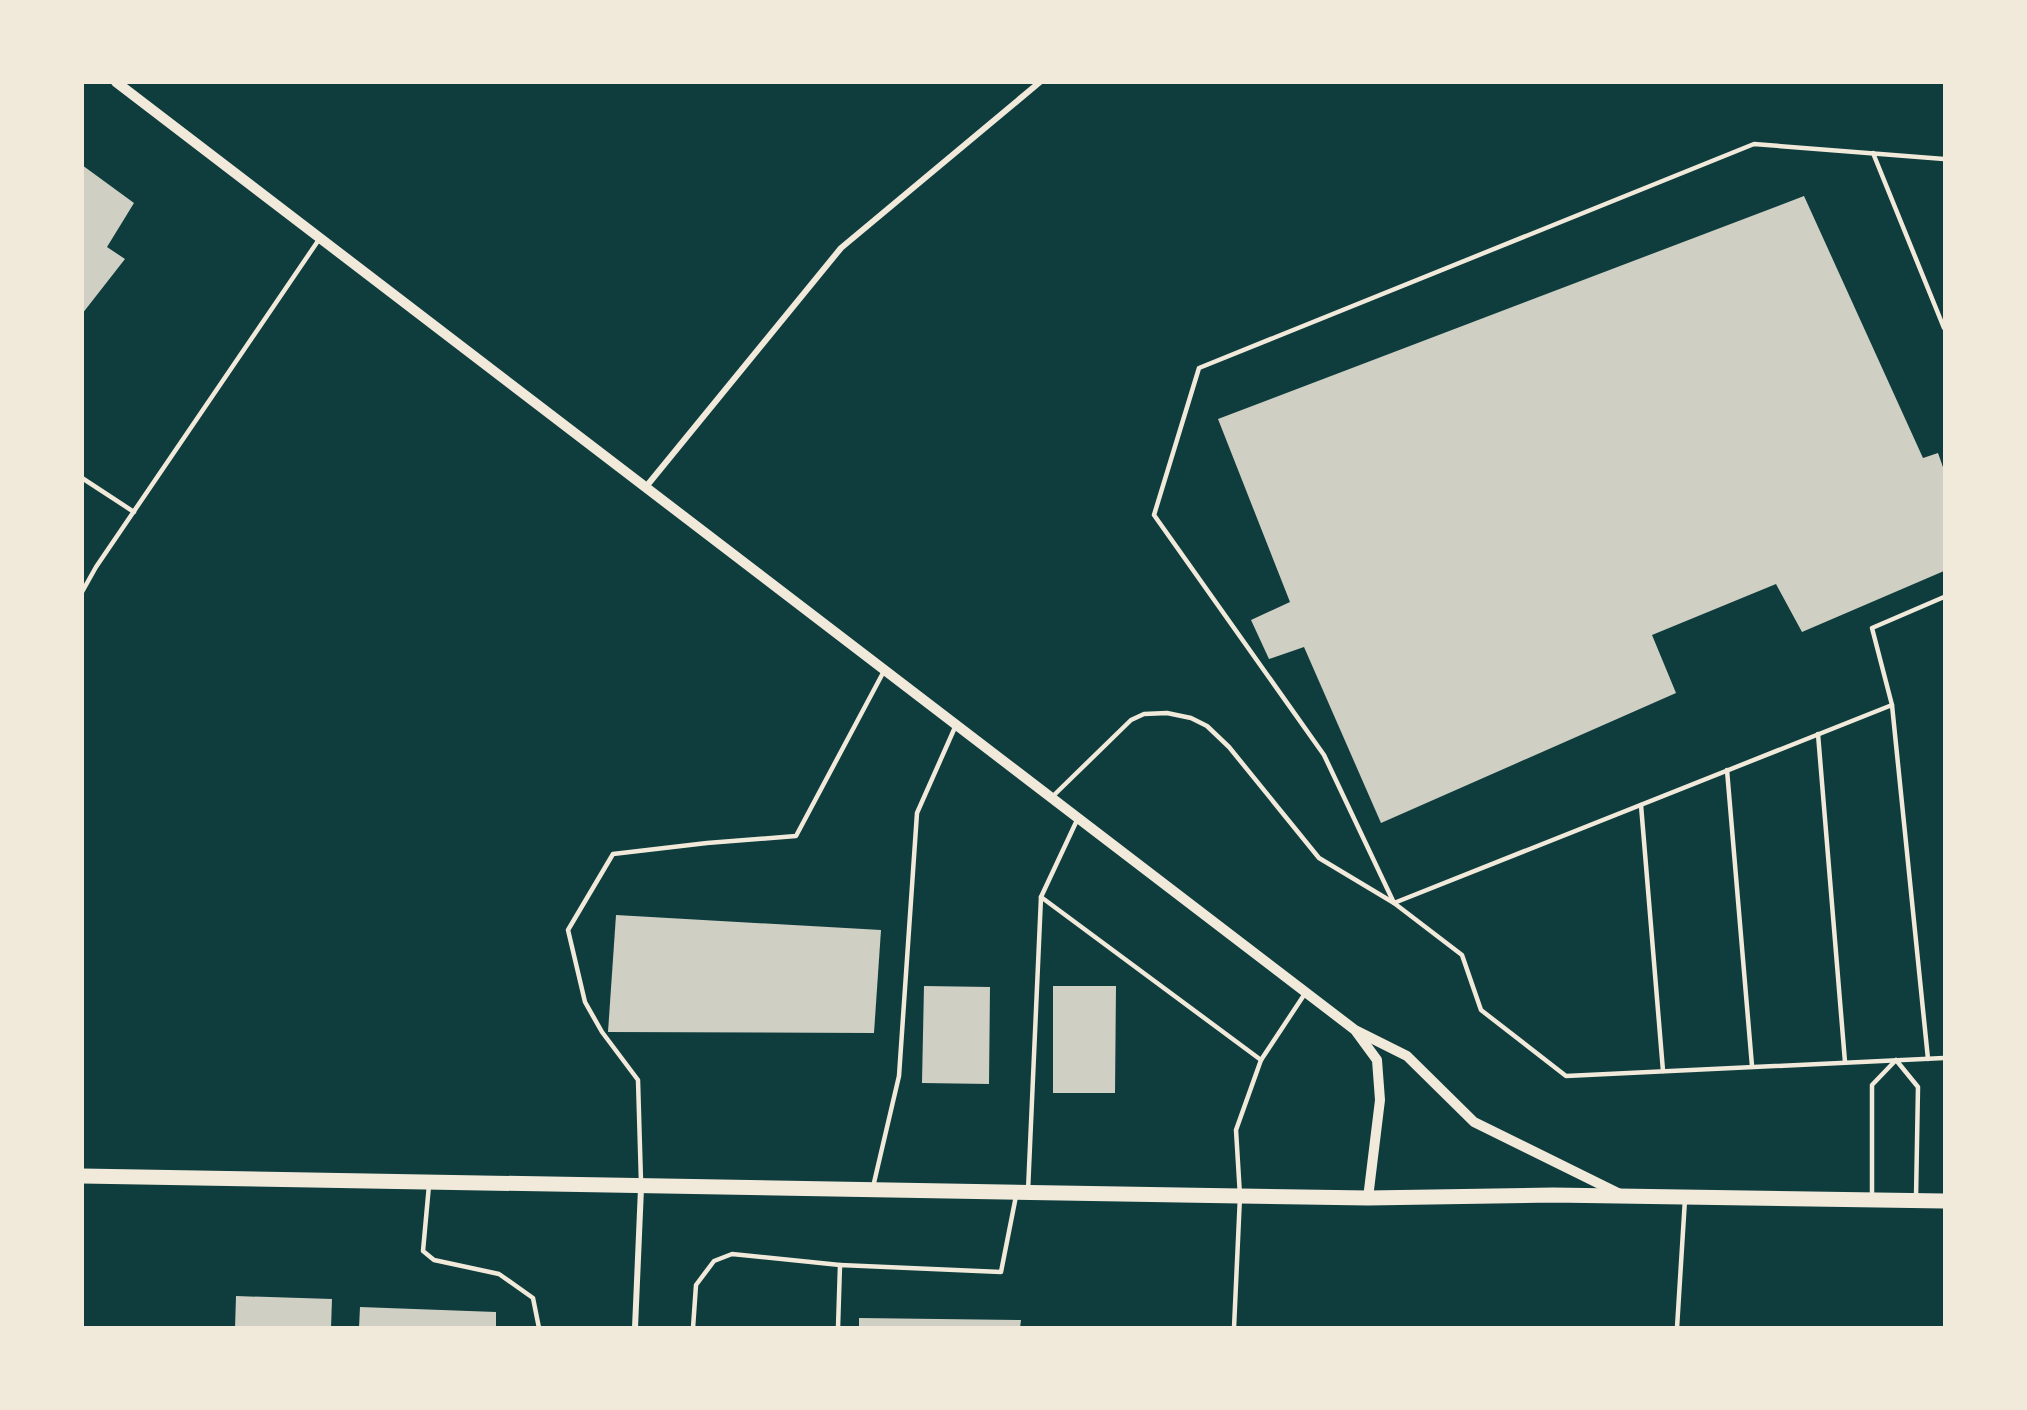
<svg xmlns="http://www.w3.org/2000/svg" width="2027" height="1410" viewBox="0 0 2027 1410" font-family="'Titillium Web',sans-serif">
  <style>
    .building { fill: #cfcfc3 }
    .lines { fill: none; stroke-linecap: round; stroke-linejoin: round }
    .service { stroke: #f1e9da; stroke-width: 4.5 }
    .minor { stroke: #f1e9da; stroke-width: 6 }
    .tertiary { stroke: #f1e9da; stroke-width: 10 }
    .primary { stroke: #f1e9da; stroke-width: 15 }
  </style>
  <rect width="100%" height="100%" fill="#0f3d3e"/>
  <g class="building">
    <path d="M82,165L134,203L107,247L125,259L82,314Z"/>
    <path d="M1804,196L1923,458L1938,453L1944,470V571L1802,632L1776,584L1652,635L1676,693L1381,823L1304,647L1269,659L1251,620L1290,602L1218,419Z"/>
    <path d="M616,915L881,930L874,1033L608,1032Z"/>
    <path d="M924,986L990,987L989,1084L922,1083Z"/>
    <path d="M1053,986H1116L1115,1093H1053Z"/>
    <path d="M236,1296L332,1299L331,1328H235Z"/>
    <path d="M360,1307L496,1312V1328H359Z"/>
    <path d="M859,1318L1021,1320L1020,1328H859Z"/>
  </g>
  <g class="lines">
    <g class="service">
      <path d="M1873,153L1944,328"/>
      <path d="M1944,159L1754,144L1199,368L1154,515L1324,755L1394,903L1462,955L1481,1010L1566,1076L1944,1058"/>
      <path d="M82,478L134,512"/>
      <path d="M82,592L96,567L320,238"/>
      <path d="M1892,705L1928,1059"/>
      <path d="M1818,734L1845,1062"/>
      <path d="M1727,770L1752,1066"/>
      <path d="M1051,798L1131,720L1144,714L1167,713L1191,718L1207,726L1229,747L1319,858L1394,903L1892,705L1872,628L1944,597"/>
      <path d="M1641,805L1663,1071"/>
      <path d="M1041,897L1261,1060"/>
      <path d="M641,1182L638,1080L602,1032L585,1002L568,930L613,854L707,843L796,836L884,671"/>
      <path d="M429,1185L423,1251L434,1260L499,1274L533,1298L539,1328"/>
      <path d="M873,1187L899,1076L917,813L956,725"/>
      <path d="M1028,1191L1041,897L1078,818"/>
      <path d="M1872,1198V1085L1896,1060L1918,1087L1916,1198"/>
      <path d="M693,1328L696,1285L714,1261L732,1254L840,1265"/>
      <path d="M838,1328L840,1265L1001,1272L1016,1196"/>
      <path d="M1234,1328L1240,1196L1236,1130L1261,1060L1306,992"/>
      <path d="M1677,1328L1685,1199"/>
    </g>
    <g class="minor">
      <path d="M645,488L841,248L1040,82"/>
      <path d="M635,1328L641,1188"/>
    </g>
    <g class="tertiary">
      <path d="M116,82L1355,1030L1377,1060L1380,1100L1368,1198"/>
      <path d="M1357,1031L1407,1056L1474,1122L1622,1195"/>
    </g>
    <path class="primary" d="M82,1176L1240,1196L1368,1198L1553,1195L1944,1201"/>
  </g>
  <rect width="2027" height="1410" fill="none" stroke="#f1e9da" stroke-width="168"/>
</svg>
